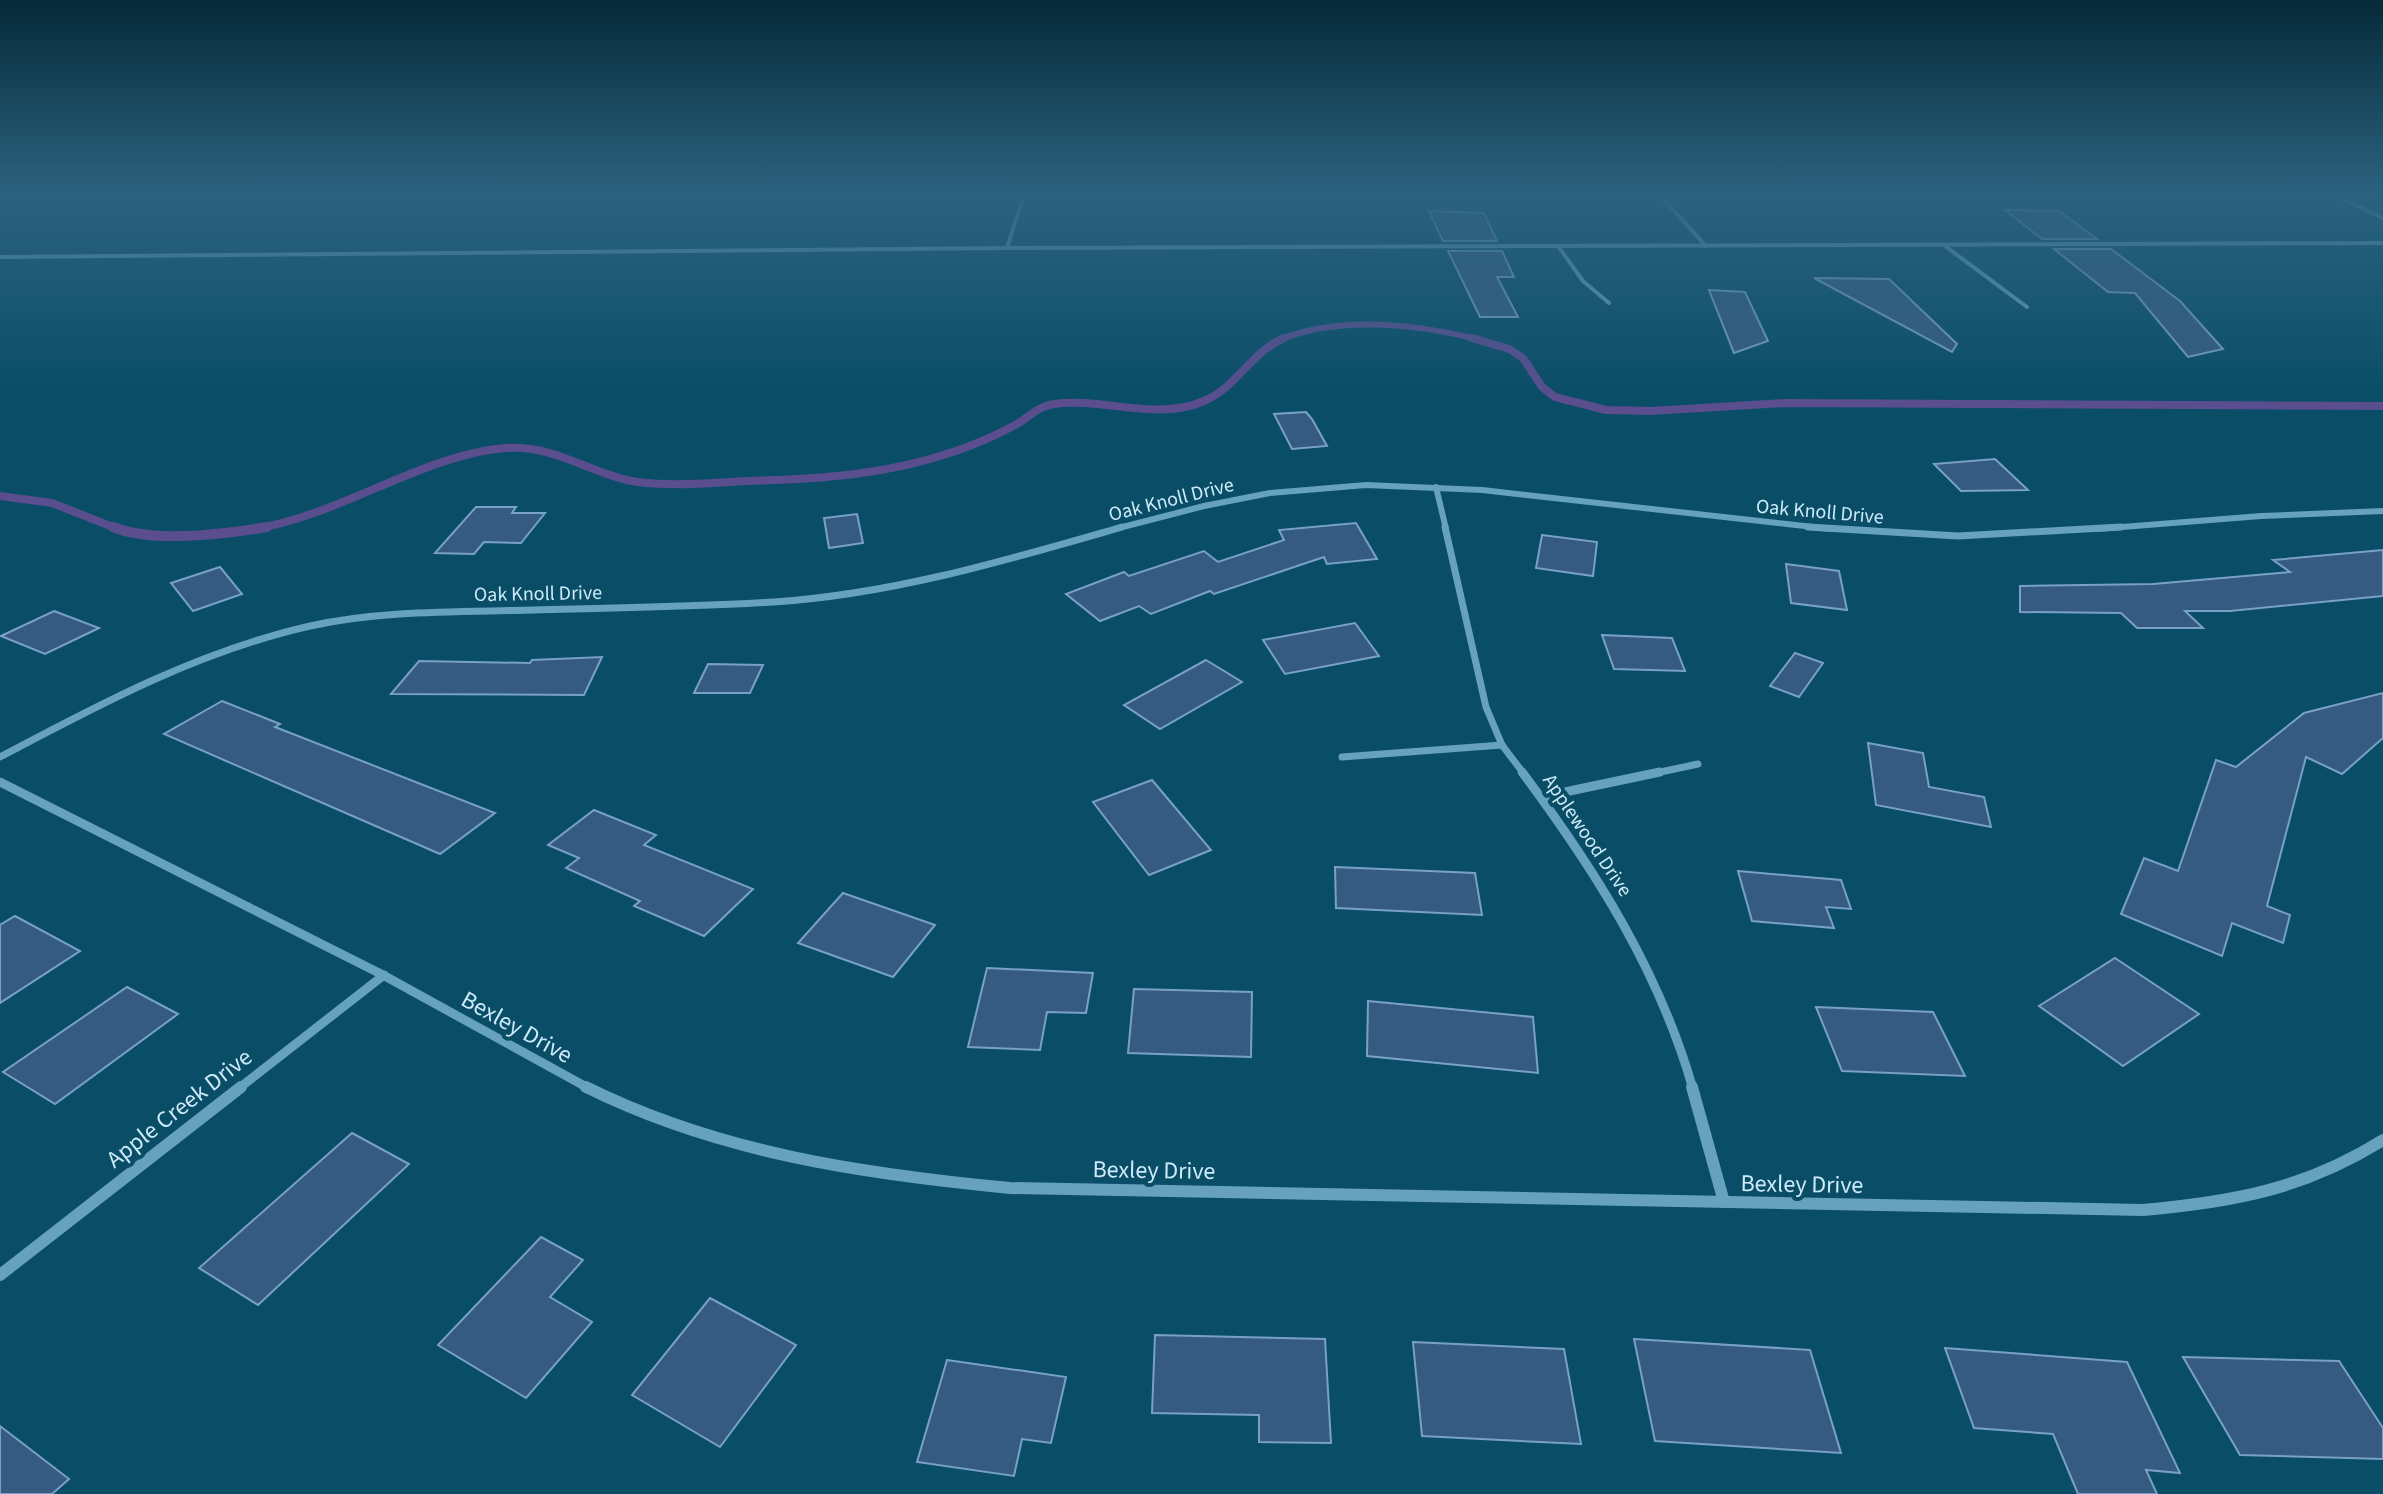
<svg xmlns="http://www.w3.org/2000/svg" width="2383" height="1494" viewBox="0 0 2383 1494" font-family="'Source Sans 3',sans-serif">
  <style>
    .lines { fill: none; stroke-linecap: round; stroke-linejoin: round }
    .stream-far2 { stroke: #5a4e8f; stroke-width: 6 }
    .stream-far1 { stroke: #5a4e8f; stroke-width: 8 }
    .stream { stroke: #5a4e8f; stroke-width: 10 }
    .building { fill: #365b80; stroke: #79a0c9; stroke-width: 2 }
    .minor-far4 { stroke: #66a1be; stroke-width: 4 }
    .minor-far3 { stroke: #66a1be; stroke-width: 6 }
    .minor-far2 { stroke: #66a1be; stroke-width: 7 }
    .minor-far1 { stroke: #66a1be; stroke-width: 9 }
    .minor { stroke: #66a1be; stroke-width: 12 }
    .labels { text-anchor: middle; stroke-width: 8; stroke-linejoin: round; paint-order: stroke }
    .street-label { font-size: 20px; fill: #cceaf9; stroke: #094d66 }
    .near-street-label { font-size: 24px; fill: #cceaf9; stroke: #094d66 }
  </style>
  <rect width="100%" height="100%" fill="#094d66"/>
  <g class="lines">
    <path class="stream-far2" d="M1279,340C1339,315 1419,324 1480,340"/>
    <g class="stream-far1">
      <path d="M1472,338L1509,349L1523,358L1542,387L1555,397L1606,410L1651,411L1786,403L2383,406"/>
      <path d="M0,496L52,503L118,529"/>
      <path d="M253,529C340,516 422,455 505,448C554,445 584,470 627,480C640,483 656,484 669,484C695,485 722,482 748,481C821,479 886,475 956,451C976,444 999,434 1017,424C1030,416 1039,406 1054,404C1103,397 1156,422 1204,401C1236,388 1250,353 1284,338"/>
    </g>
    <path class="stream" d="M113,527C152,543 225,534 267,527"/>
  </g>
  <g class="building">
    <path d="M2005,210L2059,211L2097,239H2042Z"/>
    <path d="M1429,211L1484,213L1497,241H1443Z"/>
    <path d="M2054,249H2111L2180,301L2223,349L2188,357L2135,293L2108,292Z"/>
    <path d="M1448,251H1502L1514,277H1497L1518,317H1480Z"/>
    <path d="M1814,278L1889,279L1957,344L1952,352Z"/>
    <path d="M1709,290L1745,292L1768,341L1734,353Z"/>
    <path d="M1306,412L1312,419L1327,446L1292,449L1274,414Z"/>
    <path d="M1995,459L2028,490L1961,491L1934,464Z"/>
    <path d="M476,507H516L512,513H545L521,543L484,542L474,554L435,553Z"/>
    <path d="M857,514L863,543L829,548L824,518Z"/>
    <path d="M1356,523L1377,559L1327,564L1324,557L1214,594L1210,591L1151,614L1139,606L1100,621L1066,594L1124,572L1129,576L1204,551L1218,562L1284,540L1279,530Z"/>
    <path d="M1542,535L1597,542L1593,576L1536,568Z"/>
    <path d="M2383,550V596L2230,611H2185L2203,628H2137L2121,613L2020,612V586L2153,584L2290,572L2273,560Z"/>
    <path d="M1786,564L1839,571L1847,610L1791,603Z"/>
    <path d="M220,567L242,594L193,611L171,583Z"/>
    <path d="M54,611L99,628L45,654L1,636Z"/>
    <path d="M1355,623L1379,656L1285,674L1263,640Z"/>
    <path d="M1602,635L1672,638L1685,671L1614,669Z"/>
    <path d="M1795,653L1823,663L1799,697L1770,686Z"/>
    <path d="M602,657L584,695L391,694L419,661L530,663L532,660Z"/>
    <path d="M1206,660L1242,682L1160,729L1124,705Z"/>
    <path d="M708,664L763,665L750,693H694Z"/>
    <path d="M2383,693V738L2342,774L2306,757L2267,906L2290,915L2283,943L2232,923L2222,956L2121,914L2144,858L2178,871L2216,760L2236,767L2304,713Z"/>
    <path d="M222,701L280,724L275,727L495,813L440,854L164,734Z"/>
    <path d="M1868,743L1923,753L1929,787L1984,797L1991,827L1876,805Z"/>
    <path d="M1152,780L1211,850L1149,875L1093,802Z"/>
    <path d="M594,810L656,835L644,845L753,889L704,936L634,906L640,901L566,868L579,858L548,845Z"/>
    <path d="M1335,867L1475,873L1482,915L1336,908Z"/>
    <path d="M1738,871L1841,880L1851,909L1826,907L1834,928L1752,921Z"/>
    <path d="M843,893L935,925L893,977L798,943Z"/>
    <path d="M15,916L80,951L0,1003V925Z"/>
    <path d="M2115,958L2199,1014L2123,1066L2039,1006Z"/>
    <path d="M987,968L1093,973L1086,1013L1047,1012L1040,1050L968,1047Z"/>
    <path d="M127,987L178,1014L55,1104L3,1072Z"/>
    <path d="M1134,989L1252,992L1251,1057L1128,1053Z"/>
    <path d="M1368,1001L1533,1017L1538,1073L1367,1056Z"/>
    <path d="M1816,1007L1933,1012L1965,1076L1842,1071Z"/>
    <path d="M352,1133L409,1164L258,1305L199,1268Z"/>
    <path d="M541,1237L583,1260L550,1297L592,1322L526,1398L438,1345Z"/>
    <path d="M710,1298L796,1345L720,1447L632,1395Z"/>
    <path d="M1155,1335L1325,1339L1331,1443L1259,1442V1415L1152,1413Z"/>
    <path d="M1634,1339L1810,1350L1841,1453L1655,1441Z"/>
    <path d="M1413,1342L1564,1349L1581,1444L1422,1436Z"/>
    <path d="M1945,1348L2127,1362L2180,1473L2146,1470L2157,1494H2078L2053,1434L1974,1428Z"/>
    <path d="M2183,1357L2339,1361L2383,1428V1459L2240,1455Z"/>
    <path d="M947,1360L1066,1377L1051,1443L1022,1439L1014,1476L917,1462Z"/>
    <path d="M0,1426L69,1479L52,1494H0Z"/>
  </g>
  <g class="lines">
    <g class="minor-far4">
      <path d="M1651,191L1666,202L1706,246"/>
      <path d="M2325,191L2383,218"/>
      <path d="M1558,246L1583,281L1609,303"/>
      <path d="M1945,246L2027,307"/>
      <path d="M1007,248L1025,191"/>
      <path d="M0,257L1007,248L2383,243"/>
    </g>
    <g class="minor-far3">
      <path d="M1436,487L1446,529"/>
      <path d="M1115,529L1204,506L1270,493L1366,485L1482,490L1831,529"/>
      <path d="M2097,529L2261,516L2383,511"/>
    </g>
    <g class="minor-far2">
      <path d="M1445,527L1486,707L1502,745L1524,774"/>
      <path d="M1808,527L1958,536L2121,527"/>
      <path d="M0,757C100,704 199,651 310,626C369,613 431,612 491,611C585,608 680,608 774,602C894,594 1007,560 1122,527"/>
      <path d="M1342,757L1502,745"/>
      <path d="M1651,774L1698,764"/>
    </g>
    <g class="minor-far1">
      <path d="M1522,772C1595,870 1659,970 1693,1089"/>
      <path d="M0,782L383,975L590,1089"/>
      <path d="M1541,797L1660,772"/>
      <path d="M238,1089L384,975"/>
    </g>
    <g class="minor">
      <path d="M586,1087C719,1153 863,1174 1010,1188L2143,1210C2233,1202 2305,1189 2383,1140"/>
      <path d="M1692,1087L1724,1202"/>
      <path d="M0,1275L241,1087"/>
    </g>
  </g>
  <linearGradient id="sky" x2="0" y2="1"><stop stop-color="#052a38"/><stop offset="0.48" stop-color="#2c627f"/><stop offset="1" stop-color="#2c627f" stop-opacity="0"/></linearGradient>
  <rect width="2383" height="400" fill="url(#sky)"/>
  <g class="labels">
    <g class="street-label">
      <text transform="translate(1171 499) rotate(-14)" y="7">Oak Knoll Drive</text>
      <text transform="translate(1820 511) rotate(5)" y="7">Oak Knoll Drive</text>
      <text transform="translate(538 593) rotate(-1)" y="7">Oak Knoll Drive</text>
      <text transform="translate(1588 835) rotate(56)" y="7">Applewood Drive</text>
    </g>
    <g class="near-street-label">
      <text transform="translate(517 1027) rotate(29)" y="8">Bexley Drive</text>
      <text transform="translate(179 1108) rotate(-38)" y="8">Apple Creek Drive</text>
      <text transform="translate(1154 1170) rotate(1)" y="8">Bexley Drive</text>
      <text transform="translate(1802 1184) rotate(1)" y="8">Bexley Drive</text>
    </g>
  </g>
</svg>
